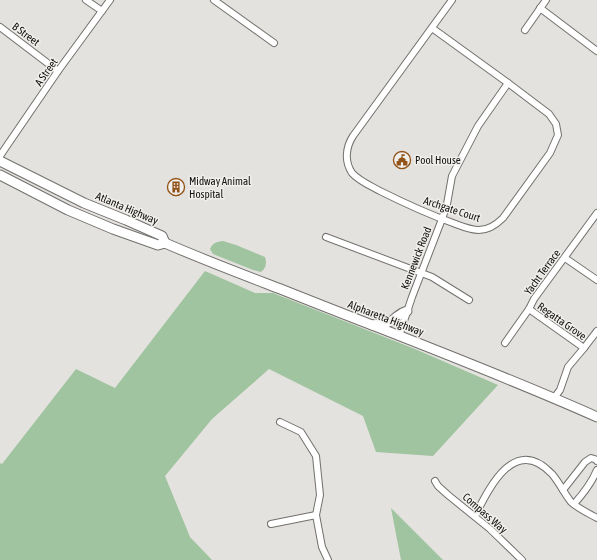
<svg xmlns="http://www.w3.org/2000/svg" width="597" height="560" viewBox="0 0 597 560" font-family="'Asap Condensed',sans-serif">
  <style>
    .green { fill: #9fc49f }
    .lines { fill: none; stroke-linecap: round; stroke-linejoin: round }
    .street-casing { stroke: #73716e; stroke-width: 8 }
    .primary-casing { stroke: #73716e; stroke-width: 11 }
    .street { stroke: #fff; stroke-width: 6 }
    .primary { stroke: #fff; stroke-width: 9 }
    .labels { text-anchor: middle; stroke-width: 3; stroke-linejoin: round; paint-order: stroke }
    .street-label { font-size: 11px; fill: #121110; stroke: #f1efec }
    .poi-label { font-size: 11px; fill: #121110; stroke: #f1efec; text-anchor: start }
  </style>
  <rect width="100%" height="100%" fill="#e4e2de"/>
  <g class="green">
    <path d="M223,241L236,245L265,257C267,263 266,268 261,272L253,270L213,254L210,249C213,242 217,242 223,241Z"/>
    <path d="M205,271L255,293H273L415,349L498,385L433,456L376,452L363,416L269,369L212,419L165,476L190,537L212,560H0V463L2,464L76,369L115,388Z"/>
    <path d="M391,508L443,560H401Z"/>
  </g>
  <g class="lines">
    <g class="street-casing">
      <g id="street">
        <path d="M86,0L102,11"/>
        <path d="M214,0L274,43"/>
        <path d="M540,8L597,51"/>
        <path d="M0,27L58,71"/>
        <path d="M432,28L508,83L549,114L556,124L558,135L550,153L503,218C496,225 489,230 479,230C470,230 461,226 453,223C428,214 404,203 380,191C371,186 359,181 352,173C344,161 346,147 353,136L452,0"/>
        <path d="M525,30L546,0"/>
        <path d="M0,156L6,147L58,71L110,0"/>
        <path d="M326,237L432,277L469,300"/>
        <path d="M565,258L597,280"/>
        <path d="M529,309L584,348"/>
        <path d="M399,336L412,297L442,219L447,204L452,176L478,126L508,83"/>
        <path d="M505,343L529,309L534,299L597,213"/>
        <path d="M554,398L560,390L568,367L584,348L597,331"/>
        <path d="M280,422L301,432L316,456L320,495L316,515L322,547L328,560"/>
        <path d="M435,481L438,486L448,495L490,529L522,560"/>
        <path d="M563,490L585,462L591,458L597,460V461"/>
        <path d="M574,504C583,494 592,482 597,470"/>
        <path d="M475,516C490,486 515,435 552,474C559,482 564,493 571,502C579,509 588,513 597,518"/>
        <path d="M271,524L316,515"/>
      </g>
    </g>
    <g class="primary-casing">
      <g id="primary">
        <path d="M0,161L84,203L126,220L162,236L165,243"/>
        <path d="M0,175L68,210L113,229L158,245L165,243"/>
        <path d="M165,243C204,260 244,275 283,290C388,332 494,371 597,417"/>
        <path d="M372,325C379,324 387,324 393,320C398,316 400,313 407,311"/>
      </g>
    </g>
    <use href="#street" class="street"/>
    <use href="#primary" class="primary"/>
  </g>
  <defs>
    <g id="civic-ring" transform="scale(0.9)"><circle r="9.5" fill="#f1efec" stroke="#915318" stroke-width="1.5"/><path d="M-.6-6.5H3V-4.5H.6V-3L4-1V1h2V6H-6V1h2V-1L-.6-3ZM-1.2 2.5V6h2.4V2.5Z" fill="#915318"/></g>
    <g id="building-ring" transform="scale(0.9)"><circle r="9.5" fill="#f1efec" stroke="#915318" stroke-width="1.5"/><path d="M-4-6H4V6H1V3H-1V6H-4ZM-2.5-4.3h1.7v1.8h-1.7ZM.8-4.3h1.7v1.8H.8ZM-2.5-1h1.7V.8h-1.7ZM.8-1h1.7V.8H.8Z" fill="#915318"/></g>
  </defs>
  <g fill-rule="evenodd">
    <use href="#civic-ring" x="402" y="160"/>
    <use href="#building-ring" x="176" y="187"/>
  </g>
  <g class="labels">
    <g class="street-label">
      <text transform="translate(26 34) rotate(37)" y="4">B Street</text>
      <text transform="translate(46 72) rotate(-55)" y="4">A Street</text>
      <text transform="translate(127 208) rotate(23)" y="4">Atlanta Highway</text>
      <text transform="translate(452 209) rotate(18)" y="4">Archgate Court</text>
      <text transform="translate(416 258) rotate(-69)" y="4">Kennewick Road</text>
      <text transform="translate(542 272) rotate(-54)" y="4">Yacht Terrace</text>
      <text transform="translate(386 318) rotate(21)" y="4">Alpharetta Highway</text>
      <text transform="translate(562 321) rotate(35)" y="4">Regatta Grove</text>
      <text transform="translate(485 513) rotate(41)" y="4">Compass Way</text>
    </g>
    <g class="poi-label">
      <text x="415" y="164">Pool House</text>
      <text x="189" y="185">Midway Animal<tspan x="189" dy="13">Hospital</tspan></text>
    </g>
  </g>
</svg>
